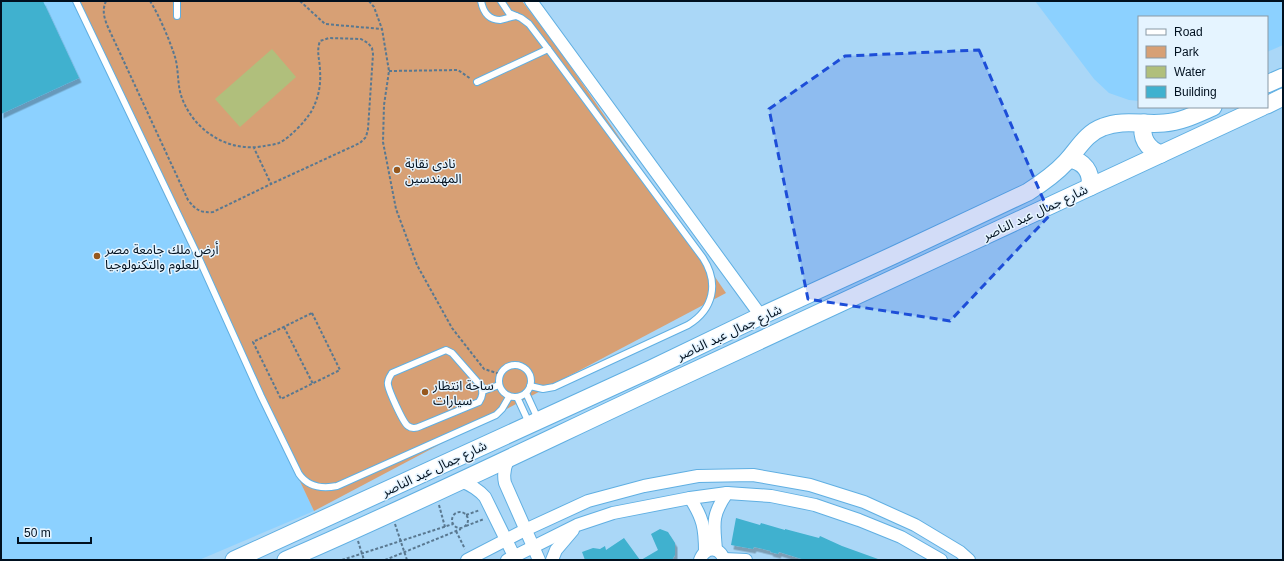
<svg xmlns="http://www.w3.org/2000/svg" width="1284" height="561" viewBox="0 0 1284 561" font-family="Helvetica,'Noto Sans Arabic',sans-serif">
  <style>
    .built { fill: #8cd1ff }
    .green { fill: #d7a075 }
    .water { fill: #b0bf7c }
    .building { fill: #40b1cf; filter: url(#shadow) }
    .lines { fill: none; stroke-linecap: round; stroke-linejoin: round }
    .lane-casing { stroke: #60afe2; stroke-width: 8 }
    .street-casing { stroke: #60afe2; stroke-width: 14 }
    .secondary-casing { stroke: #60afe2; stroke-width: 19 }
    .path { stroke: #597890; stroke-width: 2; stroke-dasharray: 3 2; stroke-linecap: butt }
    .lane { stroke: #fff; stroke-width: 6 }
    .street { stroke: #fff; stroke-width: 12 }
    .secondary { stroke: #fff; stroke-width: 17 }
    .marked { fill: #1d4ed8; fill-opacity: 0.2; stroke: #1d4ed8; stroke-width: 3; stroke-dasharray: 8 5; stroke-linejoin: round }
    .poi-dot { fill: #96581e; stroke: #e5f4ff; stroke-width: 1.5 }
    .labels { text-anchor: middle; stroke-width: 3; stroke-linejoin: round; paint-order: stroke }
    .poi-label { font-size: 13px; fill: #00101f; stroke: #e5f4ff; text-anchor: start }
    .street-label { font-size: 13px; fill: #00101f; stroke: #e5f4ff }
  </style>
  <defs>
    <filter id="shadow"><feDropShadow dx="2.5" dy="4.5" stdDeviation="0" flood-color="#0004"/></filter>
  </defs>
  <rect width="100%" height="100%" fill="#aad7f7"/>
  <g class="built">
    <path d="M1,1H73L314,511L199,560H1Z"/>
    <path d="M1035,1H1283V45L1267,52V17H1139V101L1129,100L1109,93L1094,79Z"/>
  </g>
  <path class="green" d="M73,1H522L558,48L726,293L314,511Z"/>
  <path class="water" d="M272,49L296,77L240,127L215,99Z"/>
  <g class="building">
    <path d="M1,1H43L79,78L1,114Z"/>
    <path d="M736,518L760,525L761,523L785,530V529L819,538L820,536L842,546L878,559V560H805L779,552L778,554L770,552L771,551L754,547L753,549L731,545Z"/>
    <path d="M660,529L668,532L675,543V555L672,560H641L658,550L651,534Z"/>
    <path d="M624,538L640,560H585L582,552L593,548L600,549L605,546L606,550Z"/>
  </g>
  <g class="lines">
    <g class="lane-casing">
      <g id="lane">
        <path d="M76,1L196,252L261,396L299,474C308,487 322,489 337,486L496,415L502,409L509,397"/>
        <path d="M481,1C483,11 488,20 500,20C505,19 510,17 516,16"/>
        <path d="M501,1L509,13L521,18L529,24L548,49L703,258C719,283 714,309 688,325L554,387L543,389L530,386"/>
        <path d="M177,16V1"/>
        <path d="M477,82L548,49"/>
        <path d="M446,350L452,353L481,386C483,392 483,396 479,402L421,426C417,428 412,429 408,426C403,423 389,391 388,385C387,380 390,376 392,373Z"/>
        <circle cx="515" cy="381" r="16"/>
        <path d="M483,391L499,385"/>
        <path d="M526,393L538,419"/>
        <path d="M517,397L529,423"/>
      </g>
    </g>
    <g class="street-casing">
      <g id="street">
        <path d="M531,1L761,316"/>
        <path d="M508,460C504,468 503,474 505,483L539,560"/>
        <path d="M461,481C471,485 478,489 485,497L516,560"/>
        <path d="M690,498C703,518 705,528 705,552"/>
        <path d="M716,550C714,524 711,516 727,493"/>
        <path d="M724,559L746,560"/>
        <path d="M467,560L525,530L588,501L644,486L698,476L753,475L810,485L864,502L915,525L960,552L969,560"/>
        <path d="M507,560L577,525L613,513L690,498L727,493L771,496L815,505L859,520L901,537L941,560"/>
        <path d="M552,560L556,550L573,530"/>
        <path d="M700,560C705,546 720,546 724,560"/>
      </g>
    </g>
    <g class="secondary-casing">
      <g id="secondary">
        <path d="M1267,84L1283,77"/>
        <path d="M1267,105L1283,97"/>
        <path d="M1144,123C1140,137 1147,149 1161,154"/>
        <path d="M1069,159C1084,161 1092,172 1090,187"/>
        <path d="M234,560L651,369L761,316L894,255L1028,192C1042,183 1055,174 1066,162C1078,149 1086,133 1103,127C1123,119 1143,125 1164,123C1181,122 1197,114 1213,107"/>
        <path d="M286,560C414,505 538,444 664,385C863,292 1063,200 1262,107"/>
      </g>
    </g>
    <g class="path">
      <path d="M106,1C102,10 104,17 107,25L188,200C196,210 200,213 213,212L271,184L254,148"/>
      <path d="M150,1C159,15 170,41 175,57C179,70 177,86 182,98C194,131 229,153 264,146C268,145 274,145 279,143C290,138 310,117 314,106C319,95 321,83 320,71C320,60 316,52 320,41L329,38L361,39L368,43L372,48L373,54L368,129L366,137L360,143L271,184"/>
      <path d="M300,1L325,24L382,29"/>
      <path d="M369,1L374,7L382,29L389,71L384,105L383,142L396,209L417,265L452,328L484,369L500,374"/>
      <path d="M389,71L458,70L471,79"/>
      <path d="M312,313L340,370L281,399L253,342Z"/>
      <path d="M284,327L313,384"/>
      <path d="M439,505L445,527"/>
      <circle cx="460" cy="520" r="8"/>
      <path d="M466,515L480,510"/>
      <path d="M395,524L407,560"/>
      <path d="M466,526L484,519"/>
      <path d="M456,531L465,549"/>
      <path d="M358,541L364,560"/>
      <path d="M342,560L453,524"/>
      <path d="M385,560L461,529"/>
    </g>
    <use href="#lane" class="lane"/>
    <use href="#street" class="street"/>
    <use href="#secondary" class="secondary"/>
  </g>
  <path class="marked" d="M979,50L1050,215L950,321L808,299L769,109L845,56Z"/>
  <g class="poi-dot">
    <circle cx="397" cy="170" r="4"/>
    <circle cx="97" cy="256" r="4"/>
    <circle cx="425" cy="392" r="4"/>
  </g>
  <g class="labels">
    <g class="poi-label">
      <text x="405" y="168">نادى نقابة<tspan x="405" dy="15">المهندسين</tspan></text>
      <text x="105" y="254">أرض ملك جامعة مصر<tspan x="105" dy="15">للعلوم والتكنولوجيا</tspan></text>
      <text x="433" y="390">ساحة انتظار<tspan x="433" dy="15">سيارات</tspan></text>
    </g>
    <g class="street-label">
      <text transform="translate(1035 212) rotate(-25)" y="5">شارع جمال عبد الناصر</text>
      <text transform="translate(729 332) rotate(-25)" y="5">شارع جمال عبد الناصر</text>
      <text transform="translate(434 468) rotate(-25)" y="5">شارع جمال عبد الناصر</text>
    </g>
  </g>
  <rect width="1284" height="561" fill="none" stroke="#00101f" stroke-width="4"/>
  <rect x="1138" y="16" width="130" height="92" fill="#e5f4ff" stroke="#8999a5"/>
  <rect x="1146" y="29" width="20" height="6" fill="#ffffff" stroke="#8999a5"/>
  <text x="1174" y="36" font-size="12" fill="#00101f">Road</text>
  <rect x="1146" y="46" width="20" height="12" fill="#d7a075" stroke="#8999a5"/>
  <text x="1174" y="56" font-size="12" fill="#00101f">Park</text>
  <rect x="1146" y="66" width="20" height="12" fill="#b0bf7c" stroke="#8999a5"/>
  <text x="1174" y="76" font-size="12" fill="#00101f">Water</text>
  <rect x="1146" y="86" width="20" height="12" fill="#40b1cf" stroke="#8999a5"/>
  <text x="1174" y="96" font-size="12" fill="#00101f">Building</text>
  <path d="M18 537v6h73v-6" fill="none" stroke="#00101f" stroke-width="2"/>
  <text x="24" y="537" font-size="12" fill="#00101f" stroke="#e5f4ff" stroke-width="3" paint-order="stroke">50 m</text>
</svg>
